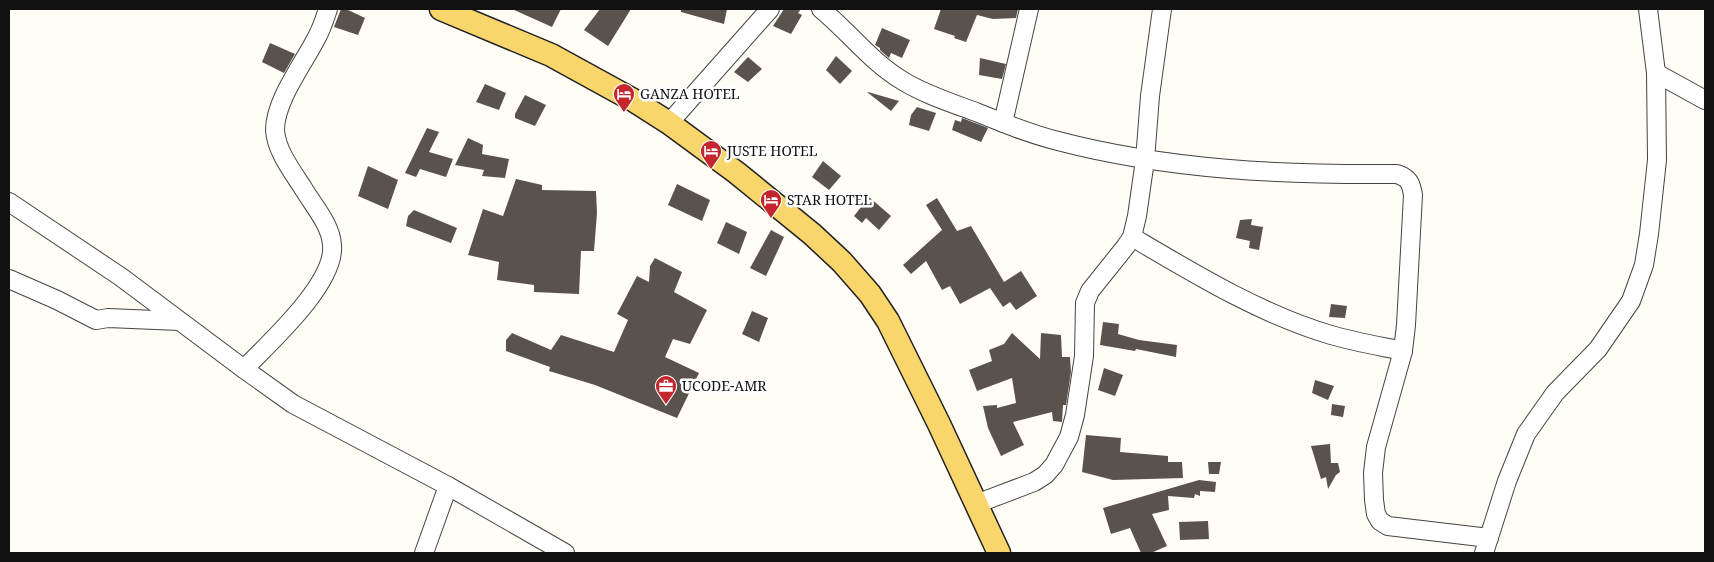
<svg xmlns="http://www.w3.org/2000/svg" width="1714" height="562" viewBox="0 0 1714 562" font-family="'Noto Serif',serif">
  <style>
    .building { fill: #5a524d }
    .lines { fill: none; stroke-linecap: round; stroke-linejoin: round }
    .minor-casing { stroke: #444; stroke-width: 20 }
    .major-casing { stroke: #222; stroke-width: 25 }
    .minor { stroke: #fff; stroke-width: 18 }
    .major { stroke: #f9d66b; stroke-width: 22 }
    .labels { text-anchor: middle; stroke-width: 5; stroke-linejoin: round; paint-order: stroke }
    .poi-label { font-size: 14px; fill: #111; stroke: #fff; text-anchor: start }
  </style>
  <rect width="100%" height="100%" fill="#fffdf5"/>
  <g class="building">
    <path d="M341,9H346L365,18L358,35L334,27Z"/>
    <path d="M512,9H561L552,27Z"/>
    <path d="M600,9H631L608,46L584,30Z"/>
    <path d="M681,9H727L724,24L681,12Z"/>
    <path d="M784,9H801L798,13L802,15L791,34L773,26Z"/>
    <path d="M941,9H1018L1016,18L993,19L977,15L966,42L954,38L955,36L934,29Z"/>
    <path d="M882,28L910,40L902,58L891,53L889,58L880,50V48L875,45Z"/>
    <path d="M270,43L295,54L284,73L262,62Z"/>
    <path d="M836,56L852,71L840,84L826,70Z"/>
    <path d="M748,57L762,69L748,82L734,72Z"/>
    <path d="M980,58L1006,64L1002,79L979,75Z"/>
    <path d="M485,84L506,93L499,110L476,102Z"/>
    <path d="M867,92H868L899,101L891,111Z"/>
    <path d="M525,95L546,105L535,126L515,118V114Z"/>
    <path d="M917,107L936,113L929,131L909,125L911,115Z"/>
    <path d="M962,118L988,128L981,142L952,130L955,120L961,122Z"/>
    <path d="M427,128L439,132L429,152L453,159L446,177L420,169L416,177L405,173Z"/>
    <path d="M468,138L483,145L482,154L509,159L505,178L482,176L484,170L455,165Z"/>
    <path d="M823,161L841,176L829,190L812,177Z"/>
    <path d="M368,166L398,180L388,209L358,196Z"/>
    <path d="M516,179L542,185V190L596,191L597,213L594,251H581L579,294L534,292V285L497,280L499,262L468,255L483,209L503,216Z"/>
    <path d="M677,184L710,200L702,221L668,205Z"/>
    <path d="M869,197L891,216L879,230L866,218L862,223L854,216Z"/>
    <path d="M937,198L957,231L971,226L1004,282L1021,271L1037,296L1016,310L1010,302L1003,307L990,288L960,304L950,286L942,290L926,261L911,274L903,265L942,230L926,205Z"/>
    <path d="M414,210L457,228L451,243L406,226L408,216Z"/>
    <path d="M1252,219L1251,225L1263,227L1259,250L1249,248L1250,241L1236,238L1240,220Z"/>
    <path d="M726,222L747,232L739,254L717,243Z"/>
    <path d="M771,230L784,237L766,276L750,268Z"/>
    <path d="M655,258L682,272L674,292L707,310L690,344L673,339L665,357L699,373L677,418L595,385L549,371L550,367L506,351V340L512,333L551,350L561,335L614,352L628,320L617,314L637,276L649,282L650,266Z"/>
    <path d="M1331,304L1347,306L1345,318L1329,317Z"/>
    <path d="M752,311L768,318L759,342L742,334Z"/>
    <path d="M1103,322L1119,324L1118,334L1139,340L1177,345L1176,357L1136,349L1135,351L1100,345Z"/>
    <path d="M1012,333L1040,359L1041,333L1061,335L1062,357H1070L1071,372L1066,405H1063L1062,422L1053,421L1052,412L1013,422L1024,445L1001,456L988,428L983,406L997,405V408L1016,403L1012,378L977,391L969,370L992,361L989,350L1004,344Z"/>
    <path d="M1104,368L1123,375L1115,396L1098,390Z"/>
    <path d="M1315,380L1334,386L1328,400L1312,393Z"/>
    <path d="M1332,404L1345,406L1343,417L1331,415Z"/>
    <path d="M1086,435L1121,438L1120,452L1168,456V462H1182L1183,478L1113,480L1082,472Z"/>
    <path d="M1330,444L1331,463H1338L1340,472L1336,475L1328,489L1326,477L1321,479L1311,446Z"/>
    <path d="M1208,462H1221L1219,474H1209Z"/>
    <path d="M1199,480L1216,482L1215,492L1200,491V496L1195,494L1194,498L1168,496L1169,510L1152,514L1167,546L1151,553H1141L1130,528L1111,534L1103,508Z"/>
    <path d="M1208,521L1209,539L1180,540L1179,522Z"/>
  </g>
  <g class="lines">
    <g class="minor-casing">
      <g id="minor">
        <path d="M821,9C849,32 871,62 903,81C926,95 952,103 976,112C1003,123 1030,134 1058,141C1169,170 1283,175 1397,174C1409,178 1411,183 1413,195L1406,325L1403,351L1376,447L1373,473L1374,500L1376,514L1380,521L1388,526L1489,538"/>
        <path d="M1656,73L1705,100"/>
        <path d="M669,123L770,9"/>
        <path d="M1003,123L1029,9"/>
        <path d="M9,202L121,277L244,369L293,404L448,486L565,553"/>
        <path d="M1132,237C1193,273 1262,315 1331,335C1355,342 1379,346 1403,351"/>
        <path d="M9,279L57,300L96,320L108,318L179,321"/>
        <path d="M244,369C269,343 336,283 332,245C331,225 313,205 303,188C292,171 276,150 275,130C275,100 304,63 317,37C322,28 325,18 328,9"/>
        <path d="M976,504L1034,482L1045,475L1054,465L1069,437L1075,415L1084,356L1085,303L1090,291L1126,246L1132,237L1137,216L1145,160L1150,96L1162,9"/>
        <path d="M424,553L448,486"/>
        <path d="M1484,553L1507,481L1526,434L1555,393L1598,349L1631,301L1644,265L1649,234L1657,160L1656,73L1648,9"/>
      </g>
    </g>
    <g class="major-casing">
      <path id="major" d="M441,9L551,55L633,100L669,123L737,173L812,234L842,262L870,294L888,321L939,424L999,553"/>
    </g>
    <use href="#minor" class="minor"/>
    <use href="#major" class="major"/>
  </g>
  <defs>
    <g id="hotel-pin" transform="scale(1.125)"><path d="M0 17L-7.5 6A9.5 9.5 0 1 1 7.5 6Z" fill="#c4262e" stroke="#fff"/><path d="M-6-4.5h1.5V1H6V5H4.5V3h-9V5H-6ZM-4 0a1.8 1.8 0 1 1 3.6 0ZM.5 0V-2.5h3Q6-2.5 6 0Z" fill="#fff"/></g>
    <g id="office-pin" transform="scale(1.125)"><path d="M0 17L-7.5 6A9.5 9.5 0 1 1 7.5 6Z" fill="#c4262e" stroke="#fff"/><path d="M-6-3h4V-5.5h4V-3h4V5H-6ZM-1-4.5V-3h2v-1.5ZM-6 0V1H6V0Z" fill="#fff"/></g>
  </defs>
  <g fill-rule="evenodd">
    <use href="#hotel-pin" x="624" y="94"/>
    <use href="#hotel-pin" x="711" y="151"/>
    <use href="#hotel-pin" x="771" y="200"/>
    <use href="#office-pin" x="666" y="386"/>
  </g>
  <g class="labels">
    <g class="poi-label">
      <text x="640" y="99">GANZA HOTEL</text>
      <text x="727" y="156">JUSTE HOTEL</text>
      <text x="787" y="205">STAR HOTEL</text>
      <text x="682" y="391">UCODE-AMR</text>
    </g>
  </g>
  <rect width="1714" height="562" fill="none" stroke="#111111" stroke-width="20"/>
</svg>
